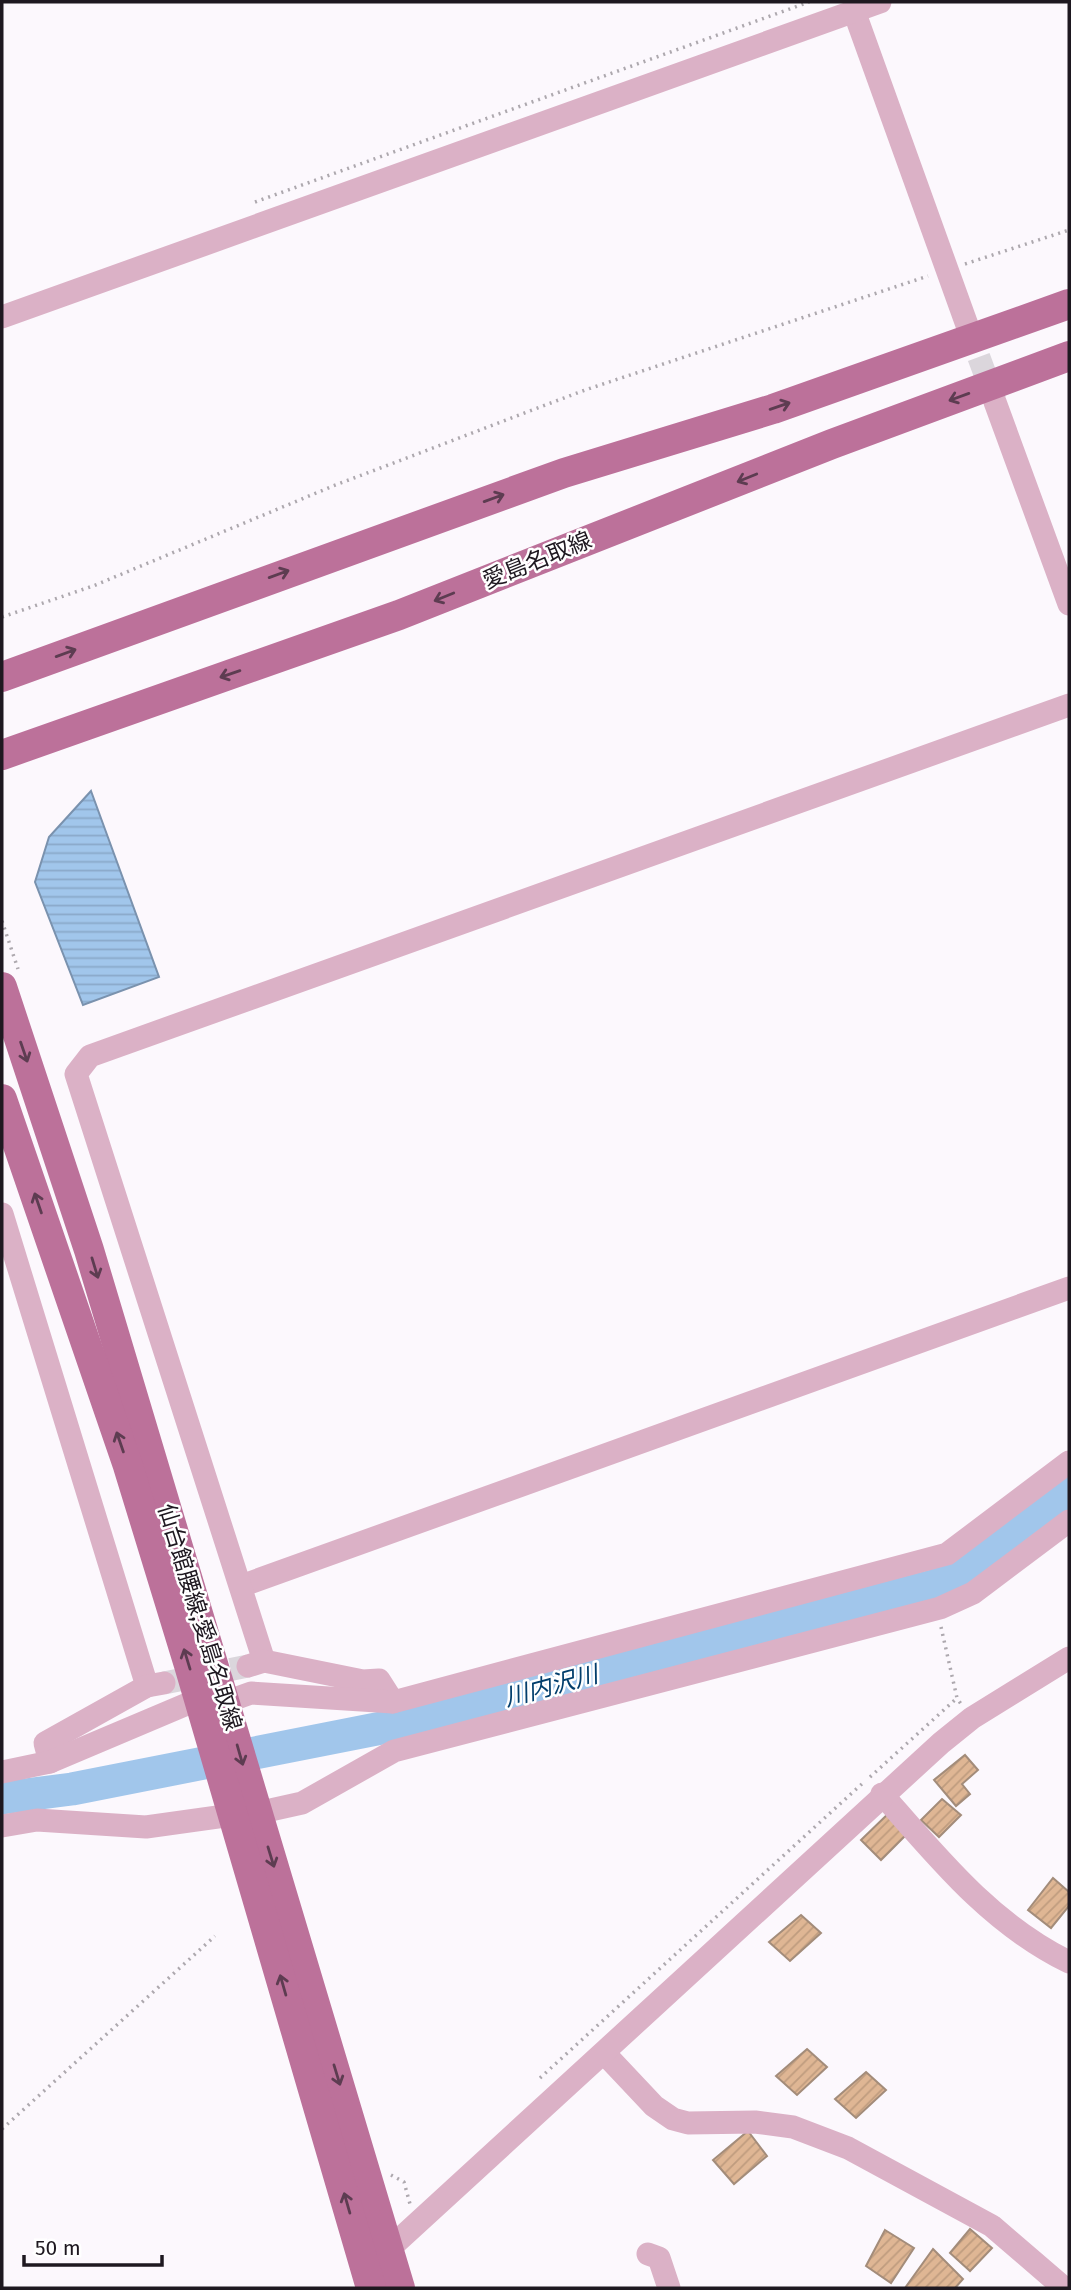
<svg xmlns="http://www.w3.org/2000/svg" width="1071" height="2290" viewBox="0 0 1071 2290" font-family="'Fira Sans','Noto Sans JP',sans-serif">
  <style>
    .water { fill: url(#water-rules); stroke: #7a92ae; stroke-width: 2 }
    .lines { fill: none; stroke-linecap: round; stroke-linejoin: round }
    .river { stroke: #a1c6eb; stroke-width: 33 }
    .building { fill: url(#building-hatch); stroke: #a38c7a; stroke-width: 2 }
    .minor-tunnel { stroke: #dbd6dc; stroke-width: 23; stroke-dasharray: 23 11; stroke-linecap: butt }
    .path { stroke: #ada8ae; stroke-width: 3.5; stroke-dasharray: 2 5; stroke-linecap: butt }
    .minor { stroke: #dbb1c6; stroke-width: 23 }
    .major { stroke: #bc719a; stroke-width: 30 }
    .oneway { stroke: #5d3c51 }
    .labels { text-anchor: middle; stroke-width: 5; stroke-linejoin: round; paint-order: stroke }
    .street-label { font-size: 23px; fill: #1e1820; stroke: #fff }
    .water-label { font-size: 24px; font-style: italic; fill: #023e6c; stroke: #fff }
  </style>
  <defs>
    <pattern id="water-rules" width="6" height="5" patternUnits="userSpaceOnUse" patternTransform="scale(1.75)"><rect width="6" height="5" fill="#a1c6eb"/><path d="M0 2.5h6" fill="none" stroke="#8aa9c9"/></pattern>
    <pattern id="building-hatch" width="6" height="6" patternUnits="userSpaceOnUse" patternTransform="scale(1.75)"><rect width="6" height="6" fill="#dfb694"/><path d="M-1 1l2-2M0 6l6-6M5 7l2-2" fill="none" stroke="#bf9c7f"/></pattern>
  </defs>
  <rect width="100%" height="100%" fill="#fcf8fd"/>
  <path class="water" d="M91,791L159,977L83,1005L35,882L49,837Z"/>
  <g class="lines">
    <path class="river" d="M2,1798L72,1789L412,1722L937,1585L1069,1491"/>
  </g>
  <g class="building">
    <path d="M965,1755L978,1770L962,1784L970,1794L956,1806L934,1780Z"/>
    <path d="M942,1799L961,1815L939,1837L921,1820Z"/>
    <path d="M891,1811L910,1831L881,1860L861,1840Z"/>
    <path d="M1053,1878L1069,1892V1906L1051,1928L1028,1910Z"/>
    <path d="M801,1915L821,1933L790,1961L769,1942Z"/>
    <path d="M807,2049L827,2067L797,2095L776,2076Z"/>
    <path d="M866,2072L886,2090L856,2118L835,2099Z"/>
    <path d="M748,2131L767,2156L734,2184L713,2160Z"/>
    <path d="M970,2229L992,2248L970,2271L950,2253Z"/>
    <path d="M885,2230L914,2248L891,2283L866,2266Z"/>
    <path d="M933,2249L963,2279L955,2288H905Z"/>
  </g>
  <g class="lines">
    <g class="minor-tunnel">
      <path d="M967,325L995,401"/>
      <path d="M164,1683L248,1666"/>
    </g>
    <g class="path">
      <path d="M255,202L809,2"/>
      <path d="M965,264L1069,230"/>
      <path d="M2,617L93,586L333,486L585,390L928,276"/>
      <path d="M2,921L18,969"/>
      <path d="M941,1627L957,1698L961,1704"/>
      <path d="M870,1777L957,1698"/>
      <path d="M540,2078L864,1782"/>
      <path d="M2,2129L215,1936"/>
      <path d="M391,2175L404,2182L410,2204"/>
    </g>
    <g class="minor">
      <path d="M854,11L967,325"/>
      <path d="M2,317L880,2"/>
      <path d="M995,402L1069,604"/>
      <path d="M2,1214L147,1686"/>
      <path d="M241,1586L1069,1288"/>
      <path d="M264,1661L76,1074L90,1056L1069,705"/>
      <path d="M248,1666L264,1661L363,1681L379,1680L393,1702"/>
      <path d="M226,1702L251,1693L393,1702L947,1554L1069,1462"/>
      <path d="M50,1762L45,1743L147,1686L164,1683"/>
      <path d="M2,1772L50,1762L199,1699"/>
      <path d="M882,1794C938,1858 991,1924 1069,1962"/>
      <path d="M257,1813L302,1803L394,1751L940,1608L973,1593L1069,1521"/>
      <path d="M2,1826L37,1820L146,1827L232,1815"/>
      <path d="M605,2054L654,2106L673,2119L688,2123L755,2122L793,2127L848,2148L992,2226L1064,2288"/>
      <path d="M389,2249L941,1743L972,1718L1069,1658"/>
      <path d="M648,2254L659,2258L669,2288"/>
    </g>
    <g class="major">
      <path d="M2,677L564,473L773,409L1069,304"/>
      <path d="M2,755L399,615L832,444L1069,356"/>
      <path d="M2,987L89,1250L400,2288"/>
      <path d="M2,1099L128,1466L189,1665L371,2288"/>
    </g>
  </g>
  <defs><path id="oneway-shaft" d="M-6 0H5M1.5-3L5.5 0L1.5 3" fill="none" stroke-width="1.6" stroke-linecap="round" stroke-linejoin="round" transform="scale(1.75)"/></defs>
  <g class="oneway">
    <use href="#oneway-shaft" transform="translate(959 397) rotate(160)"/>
    <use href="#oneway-shaft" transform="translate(780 406) rotate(-19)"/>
    <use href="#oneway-shaft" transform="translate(747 478) rotate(158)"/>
    <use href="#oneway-shaft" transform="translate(494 498) rotate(-20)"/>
    <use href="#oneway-shaft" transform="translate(279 574) rotate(-20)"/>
    <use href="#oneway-shaft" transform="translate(444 597) rotate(158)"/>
    <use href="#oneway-shaft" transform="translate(66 653) rotate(-20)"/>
    <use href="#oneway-shaft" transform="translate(230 674) rotate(161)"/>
    <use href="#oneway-shaft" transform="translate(24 1052) rotate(71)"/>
    <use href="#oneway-shaft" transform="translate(38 1203) rotate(-109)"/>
    <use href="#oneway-shaft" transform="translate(95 1268) rotate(73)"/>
    <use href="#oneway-shaft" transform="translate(120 1442) rotate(-109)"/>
    <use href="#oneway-shaft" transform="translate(187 1659) rotate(-107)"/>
    <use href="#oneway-shaft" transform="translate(240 1755) rotate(74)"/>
    <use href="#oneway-shaft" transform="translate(271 1857) rotate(73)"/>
    <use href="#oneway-shaft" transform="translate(283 1985) rotate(-106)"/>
    <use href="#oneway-shaft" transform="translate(337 2075) rotate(73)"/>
    <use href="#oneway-shaft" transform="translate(347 2203) rotate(-106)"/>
  </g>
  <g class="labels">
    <g class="street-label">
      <text transform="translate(537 560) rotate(-22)" y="8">愛島名取線</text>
      <text transform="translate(200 1617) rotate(73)" y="8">仙台館腰線;愛島名取線</text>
    </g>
    <g class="water-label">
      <text transform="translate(551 1686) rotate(-15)" y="8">川内沢川</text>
    </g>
  </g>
  <rect width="1071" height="2290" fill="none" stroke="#1e1820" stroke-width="7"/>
  <path d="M24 2255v10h138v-10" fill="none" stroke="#1e1820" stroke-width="3.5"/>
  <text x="35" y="2255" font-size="21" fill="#1e1820" stroke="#ffffff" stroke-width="5" paint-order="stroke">50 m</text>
</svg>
